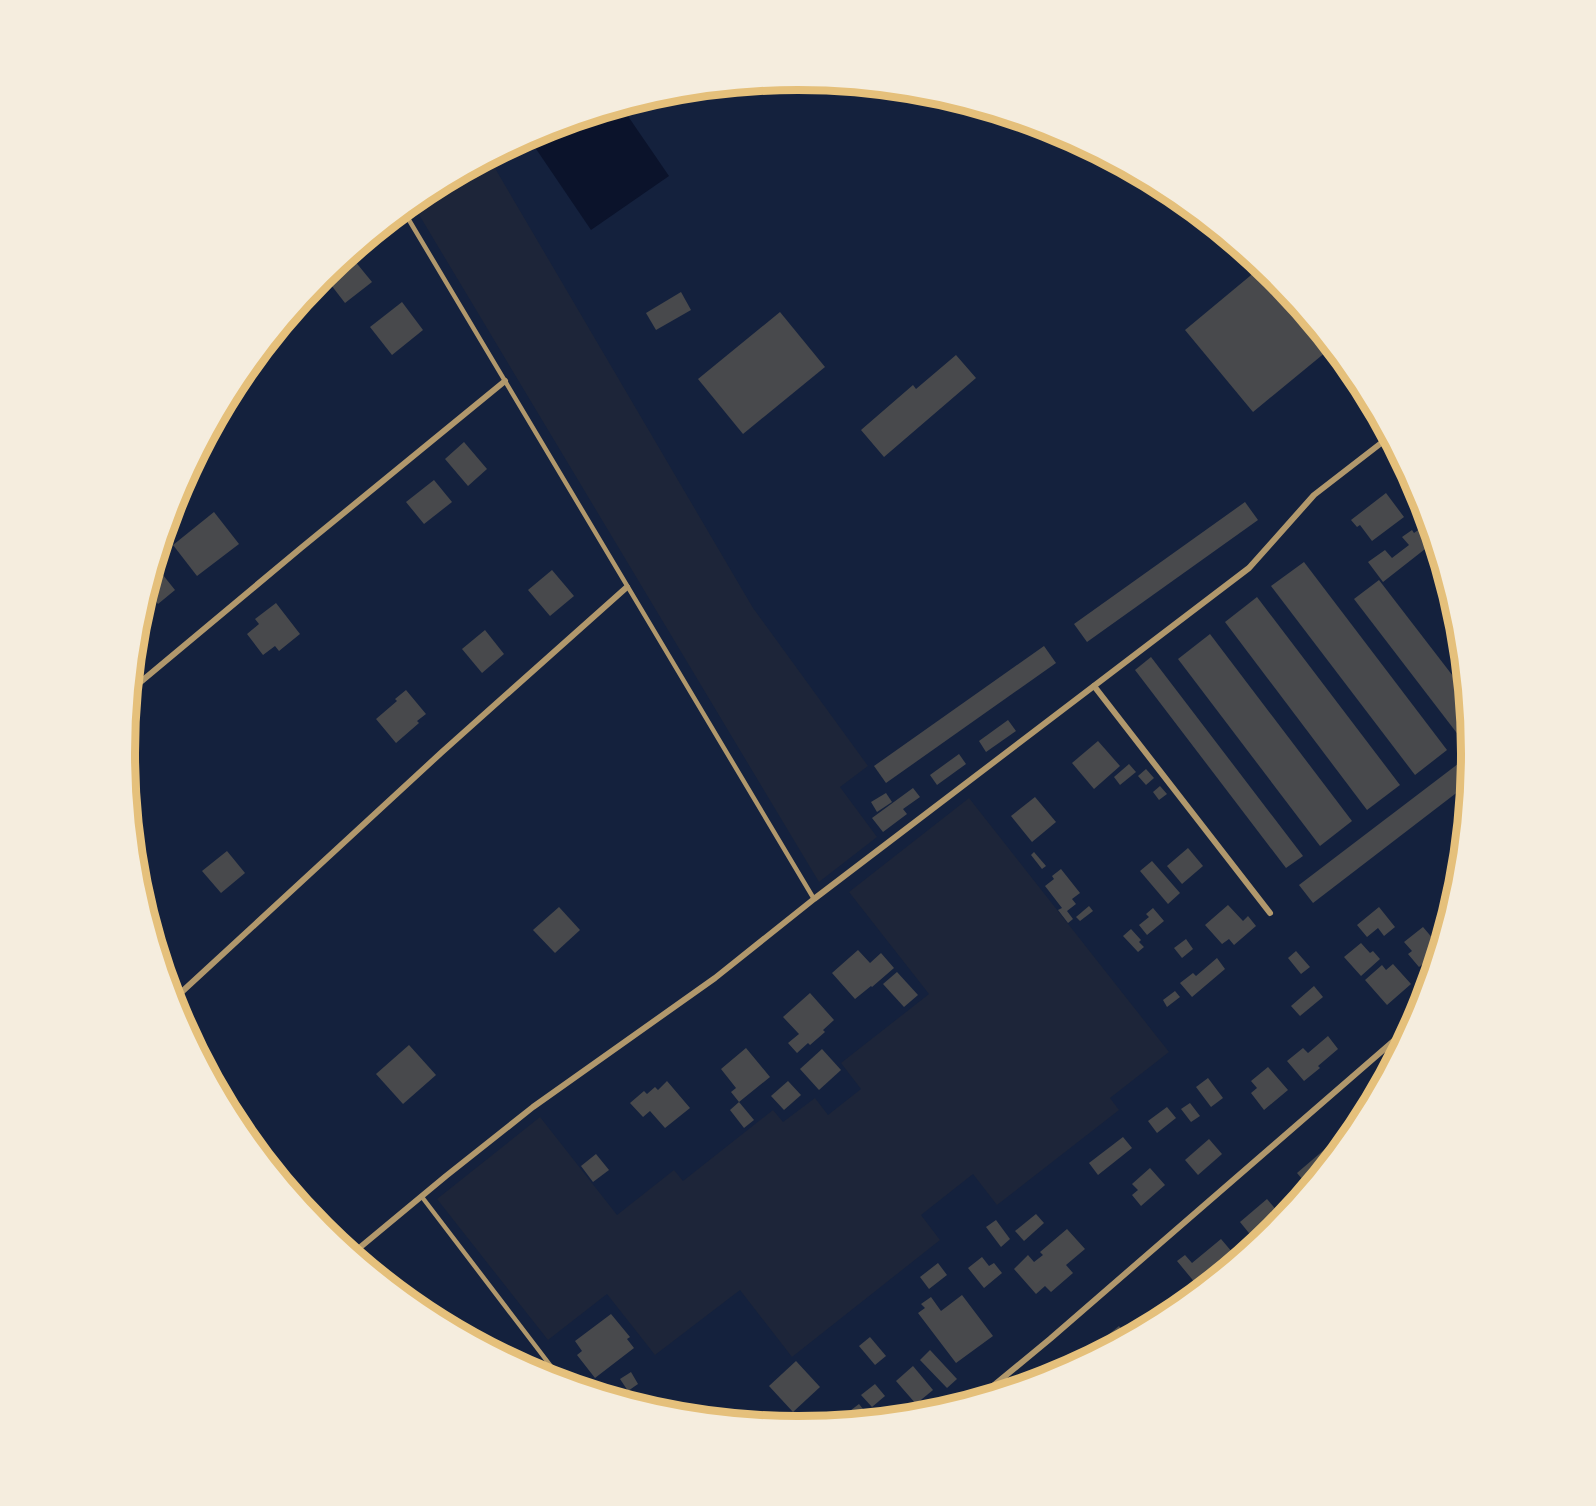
<svg xmlns="http://www.w3.org/2000/svg" width="1596" height="1506" viewBox="0 0 1596 1506" font-family="'Alegreya Sans',sans-serif">
  <style>
    .green { fill: #1d2539 }
    .water { fill: #0b132b }
    .building { fill: #48494c }
    .lines { fill: none; stroke-linecap: round; stroke-linejoin: round }
    .service { stroke: #b1986c; stroke-width: 4.5 }
    .minor { stroke: #b1986c; stroke-width: 6 }
    .rim { fill: none; stroke: #e5c07b; stroke-width: 8 }
  </style>
  <rect width="100%" height="100%" fill="#14213d"/>
  <g class="green">
    <path d="M489,158L753,608L868,766L840,787L877,837L819,882L412,203L424,193Z"/>
    <path d="M969,798L1169,1052L1110,1098L1119,1110L997,1205L973,1174L921,1215L940,1240L792,1357L740,1290L655,1355L607,1294L548,1340L437,1199L540,1117L617,1215L674,1170L683,1181L773,1110L783,1122L815,1098L828,1115L861,1089L841,1063L929,994L849,892Z"/>
  </g>
  <path class="water" d="M621,106L669,176L591,230L530,140L546,129Z"/>
  <g class="building">
    <path d="M354,260L372,282L345,303L328,281Z"/>
    <path d="M1262,266L1274,277L1332,347L1253,412L1185,330Z"/>
    <path d="M681,292L691,310L656,330L646,313Z"/>
    <path d="M402,302L423,330L392,355L370,327Z"/>
    <path d="M780,312L825,367L743,434L698,379Z"/>
    <path d="M956,355L976,378L884,457L861,430L913,385L916,389Z"/>
    <path d="M464,442L487,469L468,486L445,459Z"/>
    <path d="M434,480L452,502L424,524L406,502Z"/>
    <path d="M1386,493L1404,517L1372,541L1360,525L1357,527L1351,520Z"/>
    <path d="M1245,502L1258,520L1087,642L1074,624Z"/>
    <path d="M214,512L239,544L197,576L173,545Z"/>
    <path d="M1425,525L1432,535L1434,542L1383,582L1368,562L1385,550L1392,558L1409,545L1402,537L1412,530L1414,533Z"/>
    <path d="M1304,562L1447,750L1415,775L1271,586Z"/>
    <path d="M155,565L175,590L158,604L154,599L146,605L143,602Z"/>
    <path d="M552,570L574,596L550,616L528,590Z"/>
    <path d="M1379,580L1466,693L1470,741L1466,745L1354,599Z"/>
    <path d="M1257,597L1400,785L1367,810L1225,622Z"/>
    <path d="M276,603L300,634L279,651L275,646L263,655L247,634L259,624L255,619Z"/>
    <path d="M485,630L504,654L482,673L462,649Z"/>
    <path d="M1210,634L1352,821L1320,846L1178,659Z"/>
    <path d="M1044,646L1056,663L886,783L874,766Z"/>
    <path d="M1151,657L1303,856L1286,868L1135,670Z"/>
    <path d="M406,690L426,714L417,721L419,723L396,743L376,719L397,701L395,699Z"/>
    <path d="M1008,720L1016,731L986,752L979,741Z"/>
    <path d="M1098,741L1120,766L1094,789L1072,763Z"/>
    <path d="M125,754L134,766L126,772Z"/>
    <path d="M959,754L966,764L937,785L930,775Z"/>
    <path d="M1471,754L1468,784L1313,903L1299,885Z"/>
    <path d="M1129,764L1136,772L1120,785L1114,777Z"/>
    <path d="M1146,769L1154,778L1146,785L1138,776Z"/>
    <path d="M1160,786L1167,794L1159,800L1153,792Z"/>
    <path d="M913,788L920,797L903,809L907,814L883,832L872,818Z"/>
    <path d="M886,793L892,802L877,812L871,802Z"/>
    <path d="M1035,797L1056,822L1032,842L1011,816Z"/>
    <path d="M1188,848L1203,866L1182,884L1167,866Z"/>
    <path d="M227,851L245,873L221,893L202,871Z"/>
    <path d="M1034,852L1046,866L1042,869L1031,855Z"/>
    <path d="M1152,861L1180,893L1168,904L1140,871Z"/>
    <path d="M1061,869L1080,893L1072,899L1076,904L1067,911L1073,919L1068,923L1058,910L1062,908L1045,886L1054,879L1052,876Z"/>
    <path d="M1228,905L1243,921L1248,916L1256,926L1234,945L1229,939L1222,944L1205,925Z"/>
    <path d="M1089,906L1093,911L1080,921L1076,917Z"/>
    <path d="M559,907L580,930L555,953L533,930Z"/>
    <path d="M1379,907L1395,927L1384,936L1378,928L1367,937L1357,925Z"/>
    <path d="M1153,908L1164,921L1147,935L1139,925L1149,917L1146,914Z"/>
    <path d="M1423,927L1440,947L1438,952L1419,967L1408,954L1412,951L1404,942Z"/>
    <path d="M1131,929L1141,940L1139,942L1144,947L1138,952L1123,936Z"/>
    <path d="M1186,939L1193,949L1182,958L1174,948Z"/>
    <path d="M1361,943L1370,953L1373,951L1380,959L1361,976L1344,957Z"/>
    <path d="M858,950L870,963L881,953L894,968L872,987L871,986L855,999L832,973Z"/>
    <path d="M1296,951L1310,967L1301,974L1288,958Z"/>
    <path d="M1217,958L1225,969L1192,997L1180,983L1193,973L1196,976Z"/>
    <path d="M1393,964L1411,984L1387,1005L1365,980L1382,965L1386,970Z"/>
    <path d="M897,972L918,995L904,1007L883,984Z"/>
    <path d="M1314,986L1323,997L1300,1016L1291,1006Z"/>
    <path d="M1175,991L1180,997L1167,1007L1163,1000Z"/>
    <path d="M810,993L834,1020L823,1030L825,1032L810,1045L808,1043L797,1053L788,1043L799,1034L783,1017Z"/>
    <path d="M1328,1036L1338,1049L1318,1066L1320,1068L1304,1081L1287,1061L1303,1048L1308,1053Z"/>
    <path d="M409,1045L436,1075L403,1104L376,1074Z"/>
    <path d="M746,1048L770,1077L739,1102L731,1092L736,1088L721,1069Z"/>
    <path d="M822,1049L841,1070L819,1090L800,1069Z"/>
    <path d="M1268,1067L1288,1090L1264,1110L1251,1093L1257,1088L1251,1081Z"/>
    <path d="M1208,1078L1223,1098L1211,1107L1196,1087Z"/>
    <path d="M667,1081L690,1108L665,1128L650,1111L643,1117L630,1103L644,1091L647,1094L655,1087L658,1090Z"/>
    <path d="M788,1081L801,1095L784,1110L771,1096Z"/>
    <path d="M739,1102L754,1120L744,1128L730,1110Z"/>
    <path d="M1190,1103L1200,1116L1191,1122L1181,1109Z"/>
    <path d="M1167,1107L1176,1118L1157,1133L1148,1121Z"/>
    <path d="M1358,1114L1363,1119L1358,1127L1345,1143L1336,1134Z"/>
    <path d="M1123,1137L1132,1148L1098,1175L1089,1163Z"/>
    <path d="M1209,1139L1222,1154L1198,1175L1185,1160Z"/>
    <path d="M1325,1149L1332,1158L1309,1187L1297,1173Z"/>
    <path d="M596,1154L609,1170L593,1182L581,1166Z"/>
    <path d="M1150,1168L1165,1185L1141,1206L1132,1195L1138,1190L1132,1184Z"/>
    <path d="M1267,1199L1283,1218L1274,1229L1257,1243L1240,1222Z"/>
    <path d="M1036,1214L1044,1223L1024,1241L1015,1231Z"/>
    <path d="M996,1220L1010,1239L1001,1247L986,1227Z"/>
    <path d="M1067,1229L1085,1249L1066,1265L1073,1273L1051,1292L1045,1286L1036,1294L1014,1269L1028,1255L1034,1262L1043,1255L1040,1252Z"/>
    <path d="M1221,1239L1238,1259L1201,1290L1177,1261L1185,1255L1192,1263Z"/>
    <path d="M982,1257L989,1266L994,1263L1002,1273L984,1288L968,1268Z"/>
    <path d="M938,1263L947,1275L929,1289L920,1277Z"/>
    <path d="M962,1295L993,1336L956,1363L918,1313L925,1308L921,1304L931,1297L941,1311Z"/>
    <path d="M611,1314L630,1337L627,1339L634,1348L595,1378L577,1355L582,1351L575,1341Z"/>
    <path d="M1119,1326L1128,1337L1101,1351L1096,1345Z"/>
    <path d="M870,1337L886,1356L875,1365L859,1346Z"/>
    <path d="M930,1350L957,1379L947,1388L920,1360Z"/>
    <path d="M796,1361L820,1387L793,1412L769,1386Z"/>
    <path d="M913,1366L933,1390L916,1404L896,1381Z"/>
    <path d="M631,1372L638,1384L628,1391L620,1379Z"/>
    <path d="M875,1384L885,1396L872,1407L861,1395Z"/>
    <path d="M859,1404L871,1419L834,1423Z"/>
  </g>
  <g class="lines">
    <g class="service">
      <path d="M403,210L814,899"/>
      <path d="M422,1197L563,1382"/>
    </g>
    <g class="minor">
      <path d="M1094,686L1270,913"/>
      <path d="M131,690L301,548L505,381"/>
      <path d="M173,1000L442,752L627,587"/>
      <path d="M352,1254L446,1176L533,1107L715,978L814,899L1249,568L1314,495L1389,437"/>
      <path d="M976,1400L1050,1339L1412,1025"/>
    </g>
  </g>
  <path d="M0 0H1596V1506H0ZM135 753a663 663 0 1 1 1326 0a663 663 0 1 1-1326 0Z" fill="#f5edde" fill-rule="evenodd"/>
  <path class="rim" d="M135 753a663 663 0 1 1 1326 0a663 663 0 1 1-1326 0Z"/>
</svg>
